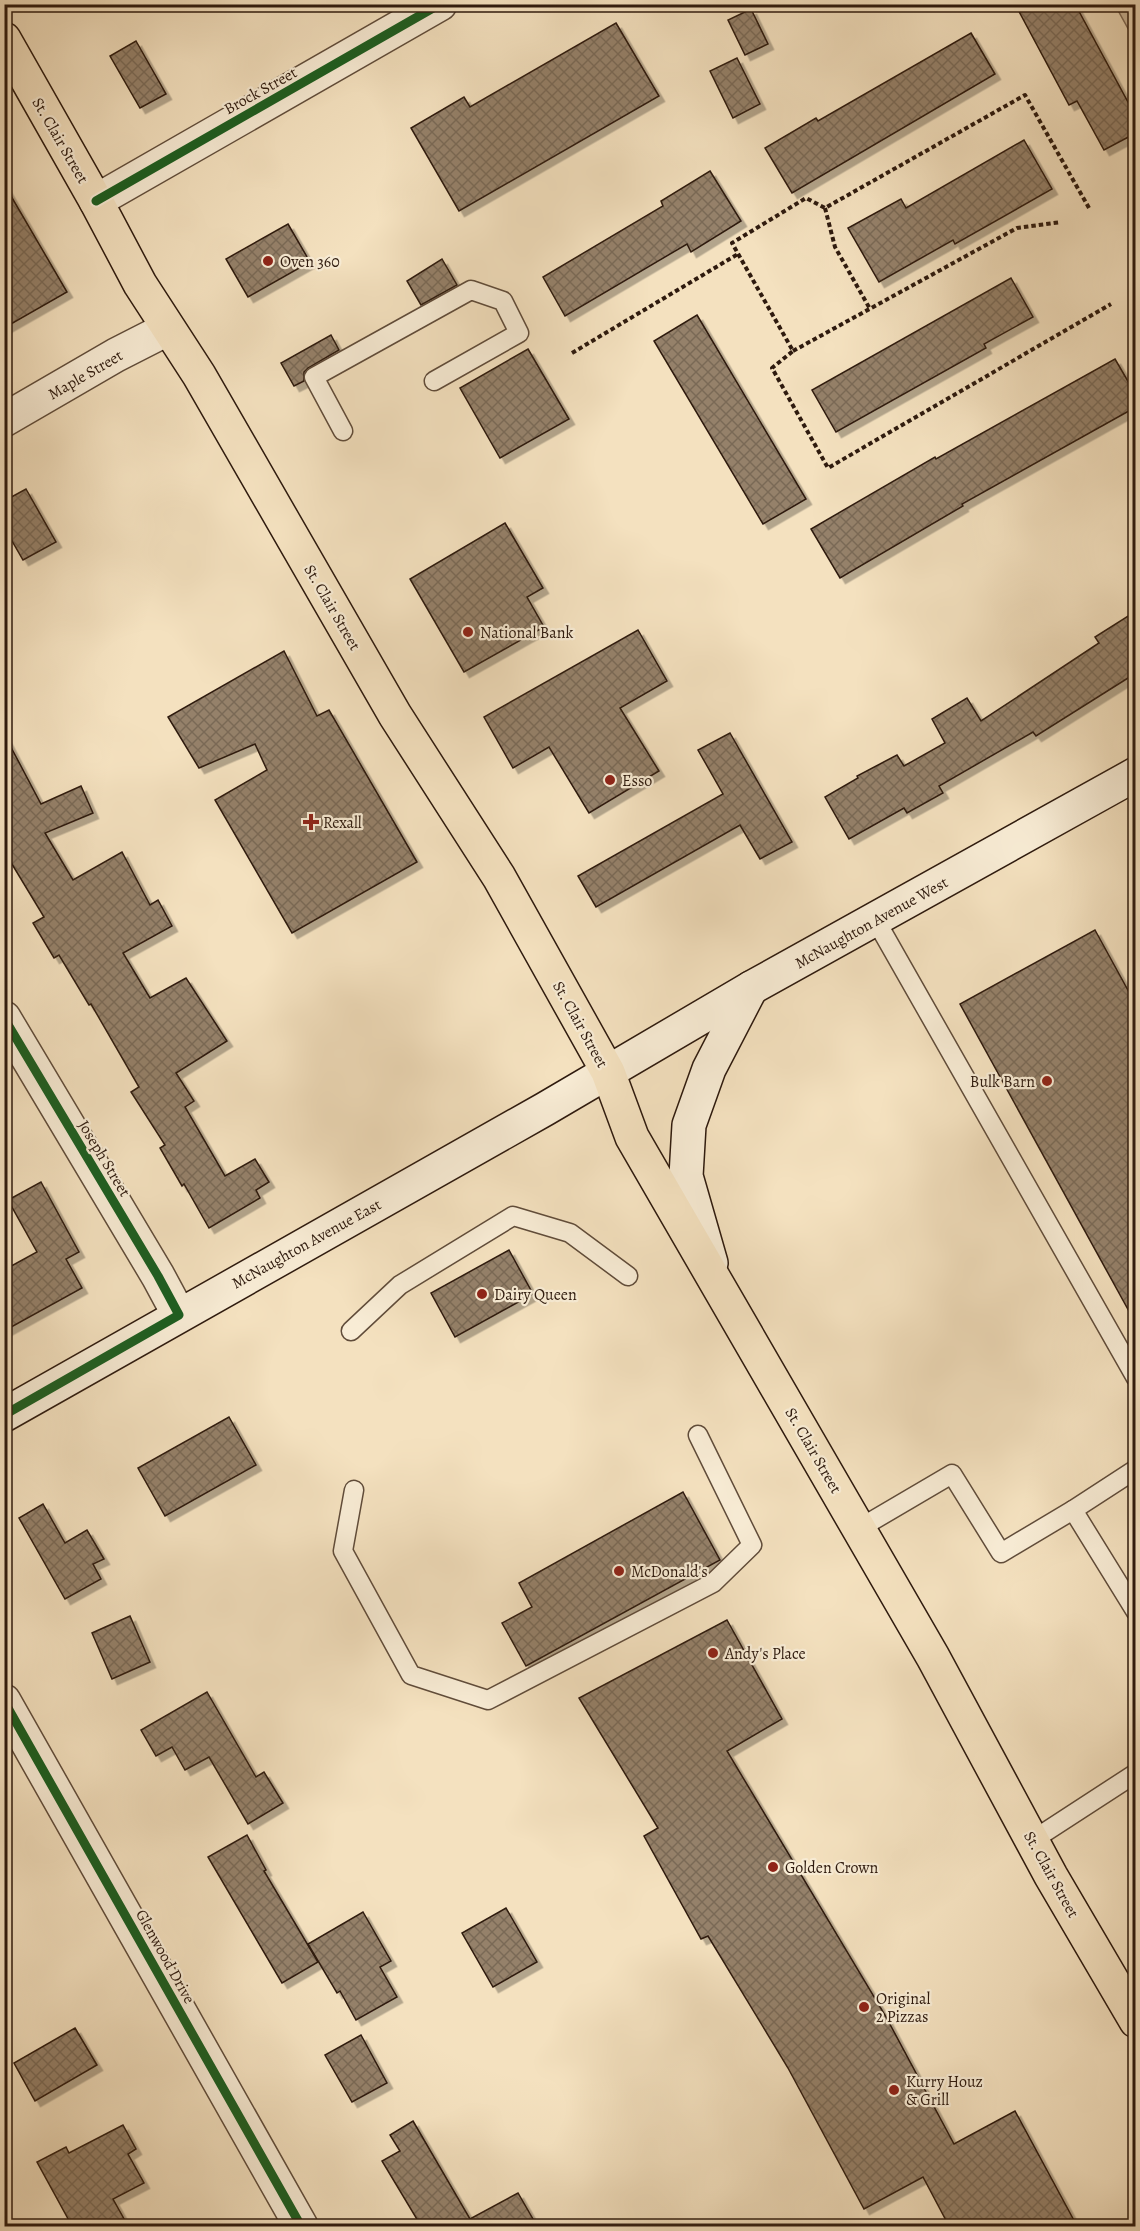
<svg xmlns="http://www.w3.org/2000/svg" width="1140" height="2231" viewBox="0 0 1140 2231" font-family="Alegreya,serif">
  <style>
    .park { fill: #d2bfa1; stroke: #806c58; stroke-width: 1.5 }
    .building { fill: url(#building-cross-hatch); stroke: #2e1a0e; stroke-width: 1.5; filter: url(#shadow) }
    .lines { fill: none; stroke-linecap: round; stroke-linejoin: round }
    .lane-casing { stroke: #604c3a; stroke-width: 21 }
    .street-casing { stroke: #604c3a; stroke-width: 36 }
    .secondary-casing { stroke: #2e1a0e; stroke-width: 36 }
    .primary-casing { stroke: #2e1a0e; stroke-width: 36 }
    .path { stroke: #2e1a0e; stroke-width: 4; stroke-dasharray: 4.5 3; stroke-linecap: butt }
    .lane { stroke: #f8ecd5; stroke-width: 18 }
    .street { stroke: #f8ecd5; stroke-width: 33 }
    .secondary { stroke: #f8ecd5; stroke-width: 33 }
    .primary { stroke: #f4e1bf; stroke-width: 33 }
    .cycleway-casing { stroke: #f8ecd5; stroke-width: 13 }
    .cycleway { stroke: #1b5e20; stroke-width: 9 }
    .poi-dot { fill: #8f2418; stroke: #f8ecd5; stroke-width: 2 }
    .labels { text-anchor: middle; stroke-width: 4.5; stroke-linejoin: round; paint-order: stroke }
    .street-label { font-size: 16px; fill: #2e1a0e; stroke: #f8ecd5 }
    .poi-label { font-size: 16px; fill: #2e1a0e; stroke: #f8ecd5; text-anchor: start }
  </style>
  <defs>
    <pattern id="building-cross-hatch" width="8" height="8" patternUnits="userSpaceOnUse" patternTransform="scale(1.5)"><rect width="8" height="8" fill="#95816a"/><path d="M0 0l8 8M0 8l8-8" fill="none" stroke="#7a6956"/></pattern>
    <filter id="shadow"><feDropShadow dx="5.5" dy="5.5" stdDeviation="0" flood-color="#0004"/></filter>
  </defs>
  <rect width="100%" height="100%" fill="#f4e1bf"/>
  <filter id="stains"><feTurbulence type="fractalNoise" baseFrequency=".00333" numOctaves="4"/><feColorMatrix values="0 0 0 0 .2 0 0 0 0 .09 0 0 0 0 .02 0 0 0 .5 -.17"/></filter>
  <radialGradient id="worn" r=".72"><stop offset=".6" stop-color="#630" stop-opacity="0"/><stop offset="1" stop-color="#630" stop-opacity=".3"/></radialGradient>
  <path class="park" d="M1115,5H1135V41Z"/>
  <g class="building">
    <path d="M1015,4H1075L1136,117V133L1104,150L1077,101L1069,105Z"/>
    <path d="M751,9L768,44L745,55L728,20Z"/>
    <path d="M616,23L659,96L459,211L411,128L464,97L470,107Z"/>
    <path d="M971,33L995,74L792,193L765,148L816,118L818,121Z"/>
    <path d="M136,41L166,94L140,108L110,56Z"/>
    <path d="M737,58L760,104L733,118L710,71Z"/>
    <path d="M1024,140L1052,189L955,244L953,240L879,282L848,228L901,199L906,208Z"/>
    <path d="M710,171L741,221L691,252L687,244L565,316L543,277L663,206L661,201Z"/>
    <path d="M4,184L67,292L4,328Z"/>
    <path d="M288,224L310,262L248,297L226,259Z"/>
    <path d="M442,259L457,285L421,305L407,281Z"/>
    <path d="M1011,278L1033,317L984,344L986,348L836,432L812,390Z"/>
    <path d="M697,315L806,499L763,524L654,341Z"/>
    <path d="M331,335L339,350L308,368L304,372V381L294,386L281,363Z"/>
    <path d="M528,349L569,419L500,458L460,388Z"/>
    <path d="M1115,359L1136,395V407L962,504L963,506L840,578L811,529L935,457L936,459Z"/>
    <path d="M26,489L56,542L23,560L4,527V501Z"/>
    <path d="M505,523L543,588L527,597L544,627L464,672L410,579Z"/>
    <path d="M1136,611V673L1036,736L1033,732L939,786L943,793L907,813L904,808L849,839L825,797L858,778L857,776L897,755L904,766L945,743L932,719L967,698L981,721L1099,643L1095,637Z"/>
    <path d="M638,630L667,681L620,708L659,771L589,813L549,747L513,768L484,717Z"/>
    <path d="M284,651L317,716L329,710L417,862L292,933L215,800L267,770L255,744L199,768L168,717Z"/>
    <path d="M730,733L792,842L760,859L740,825L596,907L578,876L723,794L698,750Z"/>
    <path d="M4,734L41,804L81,786L93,813L45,833L73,880L122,852L150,905L158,900L172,926L123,953L150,998L186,978L227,1041L176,1073L194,1101L185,1107L225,1176L255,1159L269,1182L256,1190L260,1198L209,1228L184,1184L182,1186L160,1148L165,1145L131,1092L139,1087L91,1004L89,1005L59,955L54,958L33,923L44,917L4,851Z"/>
    <path d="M1095,930L1136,1005V1324L960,1004Z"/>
    <path d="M41,1182L79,1252L66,1259L82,1288L4,1331V1270L37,1252L8,1200Z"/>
    <path d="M509,1250L533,1294L455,1337L431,1293Z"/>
    <path d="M229,1417L256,1465L165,1516L138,1468Z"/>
    <path d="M683,1492L720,1560L526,1666L502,1623L532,1607L519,1583Z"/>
    <path d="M43,1504L65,1543L87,1530L104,1559L93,1564L101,1579L65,1599L19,1518Z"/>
    <path d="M130,1616L150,1662L112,1679L92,1633Z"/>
    <path d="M727,1620L782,1719L727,1751L885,2015L954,2144L1015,2111L1077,2226H949L923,2177L864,2209L788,2068L708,1936L701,1939L644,1836L658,1828L579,1698Z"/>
    <path d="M207,1692L256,1777L264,1772L283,1803L248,1824L209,1757L185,1770L172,1747L156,1756L141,1730Z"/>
    <path d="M247,1835L266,1870L264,1871L318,1962L282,1983L208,1857Z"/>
    <path d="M506,1908L537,1962L493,1987L462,1933Z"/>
    <path d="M363,1912L391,1961L380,1967L397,1997L356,2020L340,1991L337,1993L308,1944Z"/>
    <path d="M75,2028L97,2065L35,2101L14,2063Z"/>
    <path d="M361,2035L387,2083L352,2102L325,2055Z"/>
    <path d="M413,2121L470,2219L518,2193L537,2226H421L382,2161L400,2151L390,2135Z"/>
    <path d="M123,2125L136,2149L128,2154L144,2183L113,2199L128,2226H72L37,2162L66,2147L69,2153Z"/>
  </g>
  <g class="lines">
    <g class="lane-casing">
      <g id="lane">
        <path d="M343,431L314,377L471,290L503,301L519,333L434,381"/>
        <path d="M875,919L1136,1378"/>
        <path d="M351,1331L400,1285L513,1216L570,1233L628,1276"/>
        <path d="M1136,1469L1073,1510L1136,1612"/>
        <path d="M354,1490L343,1551L411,1675L488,1700L713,1583L752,1545L698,1435"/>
        <path d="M860,1528L952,1474L1001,1553L1073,1510"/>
        <path d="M1033,1840L1136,1773"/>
      </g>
    </g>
    <g class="street-casing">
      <g id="street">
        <path d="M96,201L440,4"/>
        <path d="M4,420L116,355L167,329"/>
        <path d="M4,1018L158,1276L179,1315"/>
        <path d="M4,1701L301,2226"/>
      </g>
    </g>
    <g class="secondary-casing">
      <g id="secondary">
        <path d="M711,1263L686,1176L689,1125L709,1069L751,988"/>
        <path d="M4,1415L545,1109L751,988L1136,774"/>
      </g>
    </g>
    <g class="primary-casing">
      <path id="primary" d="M4,39L96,201L140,284L199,375L395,715L499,877L608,1072L632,1137L933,1657L1051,1876L1136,2021"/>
    </g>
    <g class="path">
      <path d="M825,208L835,247L870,309"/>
      <path d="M1089,208L1025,95L825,208L806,198L732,243L793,351L772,368L828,468L1111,304"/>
      <path d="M793,351L1017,228L1061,222"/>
      <path d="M572,353L738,254"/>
    </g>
    <use href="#lane" class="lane"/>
    <use href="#street" class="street"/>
    <use href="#secondary" class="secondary"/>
    <use href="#primary" class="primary"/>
    <g class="cycleway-casing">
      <g id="cycleway">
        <path d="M96,201L440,4"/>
        <path d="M4,1018L158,1276L179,1315L4,1415"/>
        <path d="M4,1701L301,2226"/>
      </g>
    </g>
    <use href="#cycleway" class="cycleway"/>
  </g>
  <g class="poi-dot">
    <circle cx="268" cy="261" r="6"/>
    <circle cx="468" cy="632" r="6"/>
    <circle cx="610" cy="780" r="6"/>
    <path d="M308 813h6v6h6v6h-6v6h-6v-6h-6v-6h6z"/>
    <circle cx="1047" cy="1081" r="6"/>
    <circle cx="482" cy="1294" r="6"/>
    <circle cx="619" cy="1571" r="6"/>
    <circle cx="713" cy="1653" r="6"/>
    <circle cx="773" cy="1867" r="6"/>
    <circle cx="864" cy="2007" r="6"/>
    <circle cx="894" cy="2090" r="6"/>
  </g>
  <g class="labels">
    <g class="street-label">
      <text transform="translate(260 90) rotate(-29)" y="6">Brock Street</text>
      <text transform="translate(61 140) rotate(60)" y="6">St. Clair Street</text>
      <text transform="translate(85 374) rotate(-30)" y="6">Maple Street</text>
      <text transform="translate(333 607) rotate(60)" y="6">St. Clair Street</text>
      <text transform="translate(871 922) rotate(-29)" y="6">McNaughton Avenue West</text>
      <text transform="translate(581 1024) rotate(61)" y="6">St. Clair Street</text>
      <text transform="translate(105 1158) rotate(59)" y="6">Joseph Street</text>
      <text transform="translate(306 1243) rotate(-29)" y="6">McNaughton Avenue East</text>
      <text transform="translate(814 1450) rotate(60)" y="6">St. Clair Street</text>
      <text transform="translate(1052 1874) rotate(61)" y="6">St. Clair Street</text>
      <text transform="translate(166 1956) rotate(61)" y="6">Glenwood Drive</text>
    </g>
    <g class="poi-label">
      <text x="280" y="267">Oven 360</text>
      <text x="480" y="638">National Bank</text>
      <text x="622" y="786">Esso</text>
      <text x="323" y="828">Rexall</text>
      <text x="1035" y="1087" text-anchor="end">Bulk Barn</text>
      <text x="494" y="1300">Dairy Queen</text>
      <text x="631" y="1577">McDonald's</text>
      <text x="725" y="1659">Andy's Place</text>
      <text x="785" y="1873">Golden Crown</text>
      <text x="876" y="2004">Original<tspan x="876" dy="18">2 Pizzas</tspan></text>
      <text x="906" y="2087">Kurry Houz<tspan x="906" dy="18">&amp; Grill</tspan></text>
    </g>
  </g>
  <rect width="1140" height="2231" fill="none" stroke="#f4e1bf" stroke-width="24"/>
  <rect x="6" y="6" width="1128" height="2219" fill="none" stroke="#2e1a0e" stroke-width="3"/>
  <rect x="12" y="12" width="1116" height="2207" fill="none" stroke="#2e1a0e" stroke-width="1.5"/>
  <rect width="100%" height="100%" filter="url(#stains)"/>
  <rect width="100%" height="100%" fill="url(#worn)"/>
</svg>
